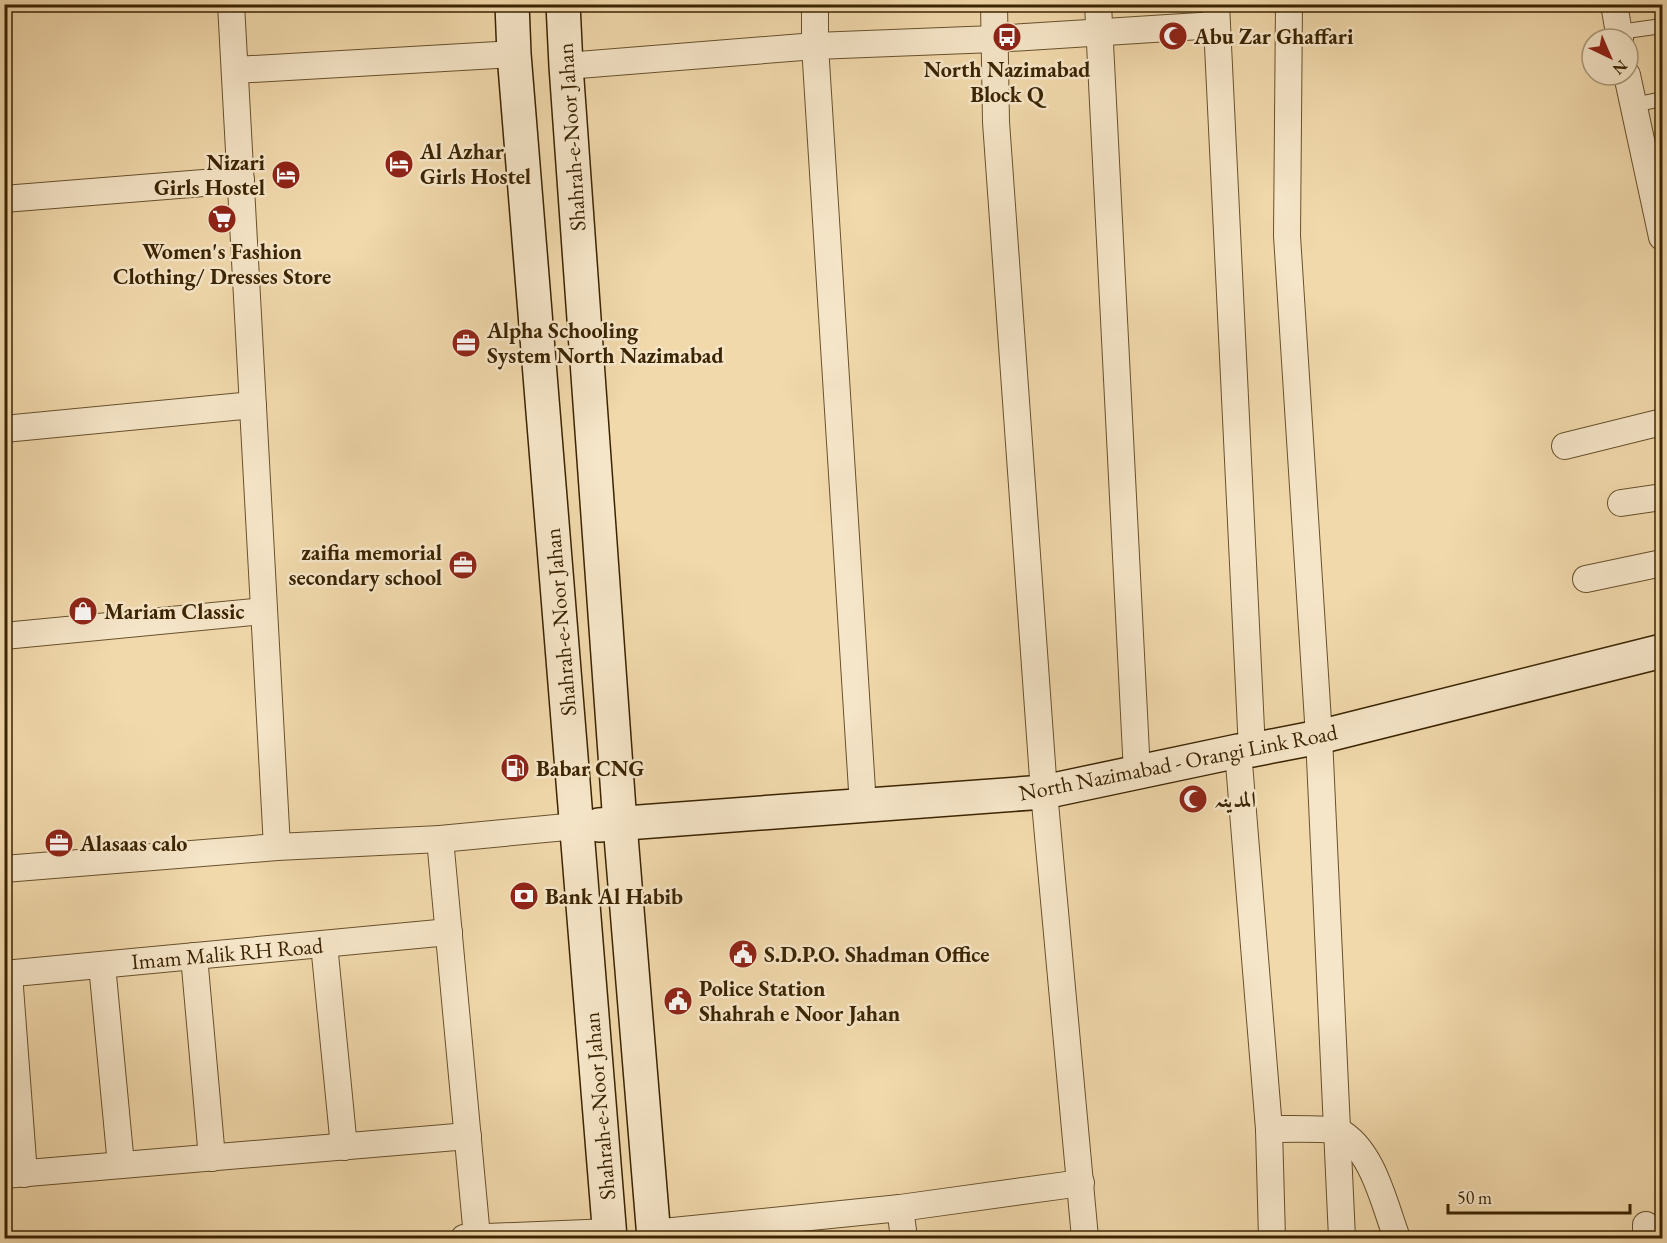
<svg xmlns="http://www.w3.org/2000/svg" width="1667" height="1243" viewBox="0 0 1667 1243" font-family="'EB Garamond',Amiri,serif">
  <style>
    .lines { fill: none; stroke-linecap: round; stroke-linejoin: round }
    .lane-casing { stroke: #68512c; stroke-width: 16 }
    .street-casing { stroke: #68512c; stroke-width: 28 }
    .secondary-casing { stroke: #3b2402; stroke-width: 36 }
    .lane { stroke: #f6e6c9; stroke-width: 14 }
    .street { stroke: #f6e6c9; stroke-width: 26 }
    .secondary { stroke: #f6e6c9; stroke-width: 33 }
    .labels { text-anchor: middle; stroke-width: 5; stroke-linejoin: round; paint-order: stroke }
    .poi-label { font-size: 22px; font-weight: bold; fill: #3b2402; stroke: #f6e6c9; text-anchor: start }
    .street-label { font-size: 22px; fill: #3b2402; stroke: #f6e6c9 }
  </style>
  <rect width="100%" height="100%" fill="#f1d9ac"/>
  <filter id="stains"><feTurbulence type="fractalNoise" baseFrequency=".00333" numOctaves="4"/><feColorMatrix values="0 0 0 0 .2 0 0 0 0 .09 0 0 0 0 .02 0 0 0 .5 -.17"/></filter>
  <radialGradient id="worn" r=".72"><stop offset=".6" stop-color="#630" stop-opacity="0"/><stop offset="1" stop-color="#630" stop-opacity=".3"/></radialGradient>
  <g class="lines">
    <g class="lane-casing">
      <g id="lane">
        <path d="M1619,32L1662,26"/>
        <path d="M1634,105L1662,99"/>
      </g>
    </g>
    <g class="street-casing">
      <g id="street">
        <path d="M231,4L277,847"/>
        <path d="M815,4V46L863,806"/>
        <path d="M994,4L996,122L1044,792L1085,1238"/>
        <path d="M1098,4L1137,773"/>
        <path d="M1216,4L1252,750"/>
        <path d="M1289,4L1287,236L1319,737L1342,1238"/>
        <path d="M1614,4L1620,39"/>
        <path d="M566,66L815,46L994,39L1216,25"/>
        <path d="M235,70L514,54"/>
        <path d="M1627,75L1662,237"/>
        <path d="M4,199L241,180"/>
        <path d="M4,429L253,405"/>
        <path d="M1565,446L1662,422"/>
        <path d="M1621,503L1662,497"/>
        <path d="M1586,579L1662,563"/>
        <path d="M4,636L264,611"/>
        <path d="M1238,751L1269,1129L1272,1238"/>
        <path d="M440,839L477,1237"/>
        <path d="M4,869L277,847L440,839L577,826"/>
        <path d="M324,944L344,1147"/>
        <path d="M194,956L212,1158"/>
        <path d="M102,965L121,1165"/>
        <path d="M4,974L449,932"/>
        <path d="M9,974L24,1174"/>
        <path d="M1269,1129C1281,1129 1331,1128 1338,1131C1373,1149 1384,1204 1397,1238"/>
        <path d="M4,1175L468,1136"/>
        <path d="M900,1208L904,1238"/>
        <path d="M1646,1225V1238"/>
        <path d="M653,1233L900,1208L1081,1183"/>
        <path d="M464,1238L610,1232"/>
      </g>
    </g>
    <g class="secondary-casing">
      <g id="secondary">
        <path d="M512,4L514,54L610,1238"/>
        <path d="M563,4L566,66L620,824L654,1238"/>
        <path d="M599,825L1044,792L1238,751L1252,750L1319,737L1662,651"/>
      </g>
    </g>
    <use href="#lane" class="lane"/>
    <use href="#street" class="street"/>
    <use href="#secondary" class="secondary"/>
  </g>
  <defs>
    <g id="mosque-disc" transform="scale(1.5)"><circle r="9.5" fill="#8f2418" stroke="#f6e6c9"/><path d="M3.5-4.9A6 6 0 1 0 3.5 4.9A5 5 0 1 1 3.5-4.9Z" fill="#fff"/></g>
    <g id="bus-disc" transform="scale(1.5)"><circle r="9.5" fill="#8f2418" stroke="#f6e6c9"/><path d="M-5-6H5V4H4V6H2V4H-2V6H-4V4H-5ZM-3.5-4V0h7V-4ZM-3.5 1.2v1.5H-2V1.2ZM2 1.2v1.5H3.5V1.2Z" fill="#fff"/></g>
    <g id="hotel-disc" transform="scale(1.5)"><circle r="9.5" fill="#8f2418" stroke="#f6e6c9"/><path d="M-6-4.5h1.5V1H6V5H4.5V3h-9V5H-6ZM-4 0a1.8 1.8 0 1 1 3.6 0ZM.5 0V-2.5h3Q6-2.5 6 0Z" fill="#fff"/></g>
    <g id="supermarket-disc" transform="scale(1.5)"><circle r="9.5" fill="#8f2418" stroke="#f6e6c9"/><path d="M-6-5.5h2.5l.6 2H6L4.5 2H-2.5L-4.4-4H-6ZM-1.5 3.2a1.3 1.3 0 1 0 .1 0ZM3 3.2a1.3 1.3 0 1 0 .1 0Z" fill="#fff"/></g>
    <g id="office-disc" transform="scale(1.5)"><circle r="9.5" fill="#8f2418" stroke="#f6e6c9"/><path d="M-6-3h4V-5.5h4V-3h4V5H-6ZM-1-4.5V-3h2v-1.5ZM-6 0V1H6V0Z" fill="#fff"/></g>
    <g id="shop-disc" transform="scale(1.5)"><circle r="9.5" fill="#8f2418" stroke="#f6e6c9"/><path d="M-5-2.5h2.3a2.7 3.5 0 0 1 5.4 0H5L5.5 6h-11ZM-1.5-2.5h3a1.5 2.3 0 0 0-3 0Z" fill="#fff"/></g>
    <g id="fuel-disc" transform="scale(1.5)"><circle r="9.5" fill="#8f2418" stroke="#f6e6c9"/><path d="M-5.5-6h7V0h2V4h1.3V-2.5L3-4.5l.8-.8L6-3V5H2.5V1h-1V6h-7ZM-4.2-4.7v3.2H.2V-4.7Z" fill="#fff"/></g>
    <g id="bank-disc" transform="scale(1.5)"><circle r="9.5" fill="#8f2418" stroke="#f6e6c9"/><path d="M-6-4H6V4H-6ZM0-2.3a2.3 2.3 0 1 0 0 4.6a2.3 2.3 0 1 0 0-4.6Z" fill="#fff"/></g>
    <g id="civic-disc" transform="scale(1.5)"><circle r="9.5" fill="#8f2418" stroke="#f6e6c9"/><path d="M-.6-6.5H3V-4.5H.6V-3L4-1V1h2V6H-6V1h2V-1L-.6-3ZM-1.2 2.5V6h2.4V2.5Z" fill="#fff"/></g>
  </defs>
  <g fill-rule="evenodd">
    <use href="#mosque-disc" x="1173" y="36"/>
    <use href="#bus-disc" x="1007" y="37"/>
    <use href="#hotel-disc" x="399" y="164"/>
    <use href="#hotel-disc" x="286" y="175"/>
    <use href="#supermarket-disc" x="222" y="219"/>
    <use href="#office-disc" x="466" y="343"/>
    <use href="#office-disc" x="463" y="565"/>
    <use href="#shop-disc" x="83" y="611"/>
    <use href="#fuel-disc" x="515" y="768"/>
    <use href="#mosque-disc" x="1193" y="799"/>
    <use href="#office-disc" x="59" y="843"/>
    <use href="#bank-disc" x="524" y="896"/>
    <use href="#civic-disc" x="743" y="954"/>
    <use href="#civic-disc" x="678" y="1001"/>
  </g>
  <g class="labels">
    <g class="poi-label">
      <text x="1194" y="44">Abu Zar Ghaffari</text>
      <text x="1007" y="77" text-anchor="middle">North Nazimabad<tspan x="1007" dy="25">Block Q</tspan></text>
      <text x="420" y="159">Al Azhar<tspan x="420" dy="25">Girls Hostel</tspan></text>
      <text x="265" y="170" text-anchor="end">Nizari<tspan x="265" dy="25">Girls Hostel</tspan></text>
      <text x="222" y="259" text-anchor="middle">Women's Fashion<tspan x="222" dy="25">Clothing/ Dresses Store</tspan></text>
      <text x="487" y="338">Alpha Schooling<tspan x="487" dy="25">System North Nazimabad</tspan></text>
      <text x="442" y="560" text-anchor="end">zaifia memorial<tspan x="442" dy="25">secondary school</tspan></text>
      <text x="104" y="619">Mariam Classic</text>
      <text x="536" y="776">Babar CNG</text>
      <text x="1214" y="807">المدینہ</text>
      <text x="80" y="851">Alasaas calo</text>
      <text x="545" y="904">Bank Al Habib</text>
      <text x="764" y="962">S.D.P.O. Shadman Office</text>
      <text x="699" y="996">Police Station<tspan x="699" dy="25">Shahrah e Noor Jahan</tspan></text>
    </g>
    <g class="street-label">
      <text transform="translate(571 137) rotate(-94)" y="8">Shahrah-e-Noor Jahan</text>
      <text transform="translate(560 622) rotate(-95)" y="8">Shahrah-e-Noor Jahan</text>
      <text transform="translate(1178 762) rotate(-11)" y="8">North Nazimabad - Orangi Link Road</text>
      <text transform="translate(227 953) rotate(-5)" y="8">Imam Malik RH Road</text>
      <text transform="translate(599 1106) rotate(-95)" y="8">Shahrah-e-Noor Jahan</text>
    </g>
  </g>
  <rect width="1667" height="1243" fill="none" stroke="#f1d9ac" stroke-width="24"/>
  <rect x="6" y="6" width="1655" height="1231" fill="none" stroke="#3b2402" stroke-width="3"/>
  <rect x="12" y="12" width="1643" height="1219" fill="none" stroke="#3b2402" stroke-width="1.5"/>
  <g transform="translate(1610 57) rotate(136)"><circle r="28" fill="#f6e6c9" stroke="#ab9879" stroke-width="1.5"/>
  <path d="M0-4.5L10 22L0 15L-10 22Z" fill="#8f2418"/>
  <text y="-9" font-size="16" font-weight="bold" text-anchor="middle" fill="#3b2402">N</text>
  </g>
  <path d="M1448 1204v9h182v-9" fill="none" stroke="#3b2402" stroke-width="3"/>
  <text x="1457" y="1204" font-size="18" fill="#3b2402" stroke="#f6e6c9" stroke-width="4.5" paint-order="stroke">50 m</text>
  <rect width="100%" height="100%" filter="url(#stains)"/>
  <rect width="100%" height="100%" fill="url(#worn)"/>
</svg>
